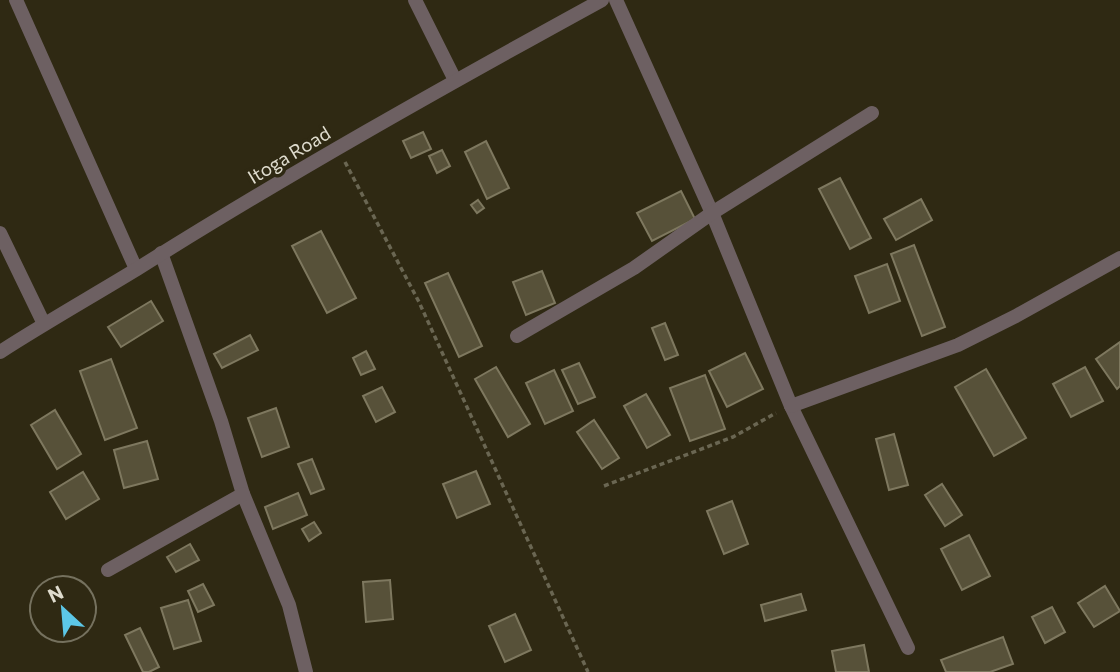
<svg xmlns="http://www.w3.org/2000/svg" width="1120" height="672" viewBox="0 0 1120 672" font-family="Commissioner,sans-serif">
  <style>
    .building { fill: #575139; stroke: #7e785f; stroke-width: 2 }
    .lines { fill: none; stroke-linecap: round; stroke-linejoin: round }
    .path { stroke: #6a6652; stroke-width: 3.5; stroke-dasharray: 5 3.5; stroke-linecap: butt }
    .minor { stroke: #6d6062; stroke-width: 14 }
    .labels { text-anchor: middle; stroke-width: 7; stroke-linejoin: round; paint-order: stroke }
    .street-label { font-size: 19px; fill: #dfdcce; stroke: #2f2913 }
  </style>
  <rect width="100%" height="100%" fill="#2f2913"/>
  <g class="building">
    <path d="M423,132L431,149L411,158L403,141Z"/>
    <path d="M486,141L509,188L487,199L465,152Z"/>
    <path d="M442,150L450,166L437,173L429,156Z"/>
    <path d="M840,178L871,238L850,249L819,189Z"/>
    <path d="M681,191L695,219L652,241L637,213Z"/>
    <path d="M921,199L932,220L896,240L884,219Z"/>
    <path d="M478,200L484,208L477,213L471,205Z"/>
    <path d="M321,231L356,298L327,313L292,246Z"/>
    <path d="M914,245L945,327L922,336L891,254Z"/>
    <path d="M887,264L900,301L869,313L855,276Z"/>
    <path d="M542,271L555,303L526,315L513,282Z"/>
    <path d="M448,273L482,346L459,357L425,283Z"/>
    <path d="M151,301L163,321L121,347L108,327Z"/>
    <path d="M665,323L678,355L665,360L652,328Z"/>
    <path d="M250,335L258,350L222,368L214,354Z"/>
    <path d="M1120,342V386L1117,389L1096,359Z"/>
    <path d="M366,351L375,369L361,375L353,358Z"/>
    <path d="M745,353L763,389L727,407L709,371Z"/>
    <path d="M111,359L137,428L105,440L80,371Z"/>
    <path d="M579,363L595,397L578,404L562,370Z"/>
    <path d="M496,367L530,424L508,437L475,379Z"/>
    <path d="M1085,367L1103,401L1071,417L1053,384Z"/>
    <path d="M986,369L1026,438L994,456L955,387Z"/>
    <path d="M554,370L573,411L545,424L526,383Z"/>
    <path d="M705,375L725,429L690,441L670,388Z"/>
    <path d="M382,387L395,412L376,422L363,396Z"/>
    <path d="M646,394L670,435L647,448L624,406Z"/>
    <path d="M276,408L289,447L262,457L248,418Z"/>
    <path d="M55,410L81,454L57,469L31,425Z"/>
    <path d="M594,420L619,458L602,469L577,432Z"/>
    <path d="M894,434L908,485L889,490L876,439Z"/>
    <path d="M147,441L158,479L124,488L114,450Z"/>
    <path d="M312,459L324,489L311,494L298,464Z"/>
    <path d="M476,471L490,504L457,518L443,484Z"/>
    <path d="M83,472L99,499L66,519L50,492Z"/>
    <path d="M942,484L962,515L945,526L925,495Z"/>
    <path d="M298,493L307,515L273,529L265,507Z"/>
    <path d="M732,501L748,544L724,554L707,511Z"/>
    <path d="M314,522L321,533L309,541L302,529Z"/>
    <path d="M969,535L990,576L962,590L941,549Z"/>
    <path d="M190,544L199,560L176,572L167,557Z"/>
    <path d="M390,580L393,619L366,622L363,582Z"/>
    <path d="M203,584L214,605L198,612L188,591Z"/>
    <path d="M1105,586L1120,611L1094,627L1078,603Z"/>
    <path d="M801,594L806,610L765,621L761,605Z"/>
    <path d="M188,600L201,641L174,649L161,608Z"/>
    <path d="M1052,607L1065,632L1045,643L1032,617Z"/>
    <path d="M515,614L531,650L505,662L489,626Z"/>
    <path d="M140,628L159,667L149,672H143L125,635Z"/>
    <path d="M1003,637L1013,664L990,672H946L941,660Z"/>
    <path d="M864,645L869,672H836L832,651Z"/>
  </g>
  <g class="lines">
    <g class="path">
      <path d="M345,162L419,302L588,672"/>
      <path d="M604,486L733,437L776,413"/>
    </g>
    <g class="minor">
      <path d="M16,0L136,269"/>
      <path d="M415,0L455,80"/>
      <path d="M616,0L712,213L791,406L908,648"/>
      <path d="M0,233L44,324"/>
      <path d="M161,253L221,421L243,494L289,605L306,672"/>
      <path d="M517,336L634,268L712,213L872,113"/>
      <path d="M0,352C45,323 91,297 137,269C288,174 445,86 602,0"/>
      <path d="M791,406L958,345L1016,316L1120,258"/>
      <path d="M108,570L243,494"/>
    </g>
  </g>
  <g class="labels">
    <g class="street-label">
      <text transform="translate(289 155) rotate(-31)" y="7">Itoga Road</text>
    </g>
  </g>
  <g transform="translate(63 609) rotate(334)"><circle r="33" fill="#2f2913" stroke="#75715e" stroke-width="2"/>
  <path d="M0-5L12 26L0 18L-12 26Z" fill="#5cc7e7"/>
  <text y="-10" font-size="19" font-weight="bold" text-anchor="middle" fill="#dfdcce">N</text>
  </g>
</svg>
